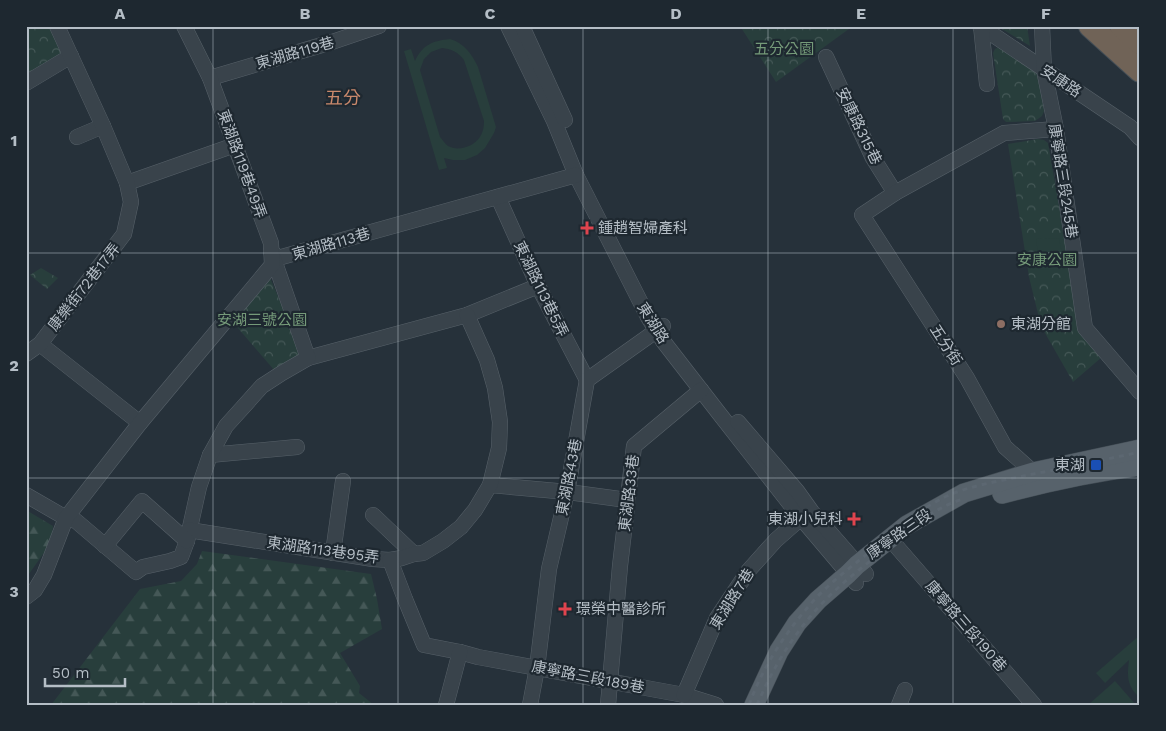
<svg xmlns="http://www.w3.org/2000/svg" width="1166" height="731" viewBox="0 0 1166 731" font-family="'Work Sans','Noto Sans TC',sans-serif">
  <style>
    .forest { fill: url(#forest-firs) }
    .park { fill: url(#park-crowns) }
    .pitch { fill: #283e3c; fill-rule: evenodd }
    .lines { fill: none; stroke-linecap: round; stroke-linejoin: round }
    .minor-casing { stroke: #576169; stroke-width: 16 }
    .major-casing { stroke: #424c54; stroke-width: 20 }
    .highway-casing { stroke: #444e56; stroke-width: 24 }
    .minor { stroke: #39434b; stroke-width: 15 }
    .major { stroke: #57626b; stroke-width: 19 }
    .highway { stroke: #706357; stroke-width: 22 }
    .rail { stroke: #5c6771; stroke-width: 3; stroke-dasharray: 5 5; stroke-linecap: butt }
    .grid { fill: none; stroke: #b5bec6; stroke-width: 1; stroke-opacity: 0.55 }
    .health-dot { fill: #e0444e; stroke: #1e2830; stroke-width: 2 }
    .education-dot { fill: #8d6e63; stroke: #1e2830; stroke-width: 2 }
    .transit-dot { fill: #1a4fb4; stroke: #1e2830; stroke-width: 2 }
    .labels { text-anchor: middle; stroke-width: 4.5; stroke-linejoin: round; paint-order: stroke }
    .park-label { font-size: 15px; fill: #759a79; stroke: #1e2830 }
    .street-label { font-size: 15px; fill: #b5bec6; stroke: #1e2830 }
    .poi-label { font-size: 15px; fill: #b5bec6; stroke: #1e2830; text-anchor: start }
    .quarter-label { font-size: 18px; fill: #ca896c; stroke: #1e2830 }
    .neatline { fill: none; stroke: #b5bec6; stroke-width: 2 }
    .grid-label { font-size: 16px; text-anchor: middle; font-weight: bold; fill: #b5bec6 }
  </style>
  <defs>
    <pattern id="forest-firs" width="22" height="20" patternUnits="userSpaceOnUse" patternTransform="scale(1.25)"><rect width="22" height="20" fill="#283e3c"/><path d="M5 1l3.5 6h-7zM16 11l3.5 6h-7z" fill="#455857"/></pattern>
    <pattern id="park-crowns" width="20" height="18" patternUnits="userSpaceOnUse" patternTransform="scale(1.25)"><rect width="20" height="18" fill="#283e3c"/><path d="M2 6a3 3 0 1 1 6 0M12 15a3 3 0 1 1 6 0" fill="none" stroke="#455857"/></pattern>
  </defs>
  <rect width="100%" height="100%" fill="#26313a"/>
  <g class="forest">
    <path d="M26,510L53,526L51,543L26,578Z"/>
    <path d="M202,551L371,574L377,599L382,629L340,653L360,686L359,693L374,705H51L140,589L181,581L197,564Z"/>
  </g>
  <g class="park">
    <path d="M26,26H52L64,57L26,80Z"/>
    <path d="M740,26H853L776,82Z"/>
    <path d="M997,26H1027L1030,46Z"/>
    <path d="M999,47L1037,70L1044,111L1042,116L1035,121L1009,122H1006L1003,119L993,53L995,49Z"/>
    <path d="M1038,139L1044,140L1048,143L1071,275L1102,357L1073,382L1041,326L1029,277L1008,144Z"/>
    <path d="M41,268L58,278L47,289L30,275Z"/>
    <path d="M268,273L303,355L275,371L230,319Z"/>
  </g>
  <g class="pitch">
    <path d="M450,39C464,43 472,54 478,67L496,127L494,133L485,148L477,155L465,160H453L444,158L447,168L439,170L404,51L411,49L415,61C423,44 433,41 450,39ZM442,48C452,49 458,52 464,60L484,121C484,127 483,132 480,137C474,146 459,152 448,146C445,144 443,140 440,137L420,70L424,59L431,52Z"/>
    <path d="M1059,238L1065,269L1041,270L1036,239Z"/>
    <path d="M1140,635L1139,668L1140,674V698C1127,686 1127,677 1129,660L1105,683L1096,673Z"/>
    <path d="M1115,681L1136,705H1088Z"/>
  </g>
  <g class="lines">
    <g class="minor-casing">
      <g id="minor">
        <path d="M508,26L554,121L576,175L648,317L663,341L718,412L801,518L856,583"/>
        <path d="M522,26L565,120"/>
        <path d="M980,26L1130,127L1140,138"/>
        <path d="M981,26L987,84"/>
        <path d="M1042,26L1044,70L1056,129L1085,328L1140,392"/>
        <path d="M826,57L873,158L895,193"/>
        <path d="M210,78L332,42L379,26"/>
        <path d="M26,83L71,56"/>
        <path d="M77,137L103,126"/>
        <path d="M127,183L235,145"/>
        <path d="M498,197L538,286L587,380"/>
        <path d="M271,251L278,258L576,175"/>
        <path d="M40,344L140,423"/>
        <path d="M26,354L40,344L124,234L131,202L127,183L103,126L57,26"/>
        <path d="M308,358L467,315L538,286"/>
        <path d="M738,422L797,491L812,512L866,574"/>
        <path d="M210,455L297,447"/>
        <path d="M1033,472L1005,447L967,378L862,215L895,193L1004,133L1056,129"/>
        <path d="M490,485L568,492L627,500"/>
        <path d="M26,495L66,518L76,521L136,572L143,567L170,561L181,557L187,541L199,487L210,455L226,426L262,386L282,373L308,358L272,254"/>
        <path d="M373,515L414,554"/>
        <path d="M189,530L373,559L390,560L402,558L414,554L423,553L443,541L461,527L475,510L490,485L499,448L500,422L495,388L487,360L467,315"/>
        <path d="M105,546L142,501L187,541"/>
        <path d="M897,547L1034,705"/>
        <path d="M333,553L343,481"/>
        <path d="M390,560L405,599L424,645L460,652L478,657L684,695L716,705"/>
        <path d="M26,597L35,590L44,575L66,518L140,423L272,265L271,243L210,78L184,26"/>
        <path d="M684,695L717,618L749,570L776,540L801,518"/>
        <path d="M446,705L460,652"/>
        <path d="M530,705L537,668L549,569L567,492L587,380L663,326"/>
        <path d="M608,705L620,566L634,446L701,390"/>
        <path d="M899,705L905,690"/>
      </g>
    </g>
    <g class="major-casing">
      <g id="major">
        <path d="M1002,494C1047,482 1093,472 1140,466"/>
        <path d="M754,705L779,651L797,623L818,600L848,574L857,565L907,525L964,493L1033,472L1140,449"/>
      </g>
    </g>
    <g class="highway-casing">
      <g id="highway">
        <path d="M1090,26L1140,71"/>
        <path d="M1121,26L1140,43"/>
      </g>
    </g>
    <use href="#minor" class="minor"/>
    <use href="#major" class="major"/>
    <use href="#highway" class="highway"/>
    <g class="rail">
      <path d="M749,705C763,666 787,630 815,599C835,578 859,561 882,542C902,526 923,507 947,496C972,485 1001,481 1028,475C1065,468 1103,460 1140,452"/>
      <path d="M757,705C776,660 803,619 839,587C854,573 871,561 886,548C910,529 933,508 963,499"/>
    </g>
  </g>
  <path class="grid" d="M213,26V705M398,26V705M583,26V705M768,26V705M953,26V705M26,253H1140M26,478H1140"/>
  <g class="health-dot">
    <path d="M584.5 220.5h5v5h5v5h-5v5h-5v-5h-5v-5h5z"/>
    <path d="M851.5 511.5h5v5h5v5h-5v5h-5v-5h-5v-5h5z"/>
    <path d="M562.5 601.5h5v5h5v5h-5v5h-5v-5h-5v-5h5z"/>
  </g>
  <circle class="education-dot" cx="1001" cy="324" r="5"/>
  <rect class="transit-dot" x="1090" y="459" width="12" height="12" rx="2.5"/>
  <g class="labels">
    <g class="park-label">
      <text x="784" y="54">五分公園</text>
      <text x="1047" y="265">安康公園</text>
      <text x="262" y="325">安湖三號公園</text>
    </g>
    <g class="street-label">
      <text transform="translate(295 53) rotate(-16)" y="5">東湖路119巷</text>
      <text transform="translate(1061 81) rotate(34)" y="5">安康路</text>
      <text transform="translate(859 126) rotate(64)" y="5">安康路315巷</text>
      <text transform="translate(242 164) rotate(70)" y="5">東湖路119巷49弄</text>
      <text transform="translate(1063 181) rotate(81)" y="5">康寧路三段245巷</text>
      <text transform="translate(331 244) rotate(-16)" y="5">東湖路113巷</text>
      <text transform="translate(84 287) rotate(-52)" y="5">康樂街72巷17弄</text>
      <text transform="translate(541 289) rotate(64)" y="5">東湖路113巷5弄</text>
      <text transform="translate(653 323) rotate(58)" y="5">東湖路</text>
      <text transform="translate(946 345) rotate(57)" y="5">五分街</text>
      <text transform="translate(569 477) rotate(-79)" y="5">東湖路43巷</text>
      <text transform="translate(629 493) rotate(-83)" y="5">東湖路33巷</text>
      <text transform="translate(899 534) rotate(-35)" y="5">康寧路三段</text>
      <text transform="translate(323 550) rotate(8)" y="5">東湖路113巷95弄</text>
      <text transform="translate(732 599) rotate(-58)" y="5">東湖路7巷</text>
      <text transform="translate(966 626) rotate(49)" y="5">康寧路三段190巷</text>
      <text transform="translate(588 677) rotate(11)" y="5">康寧路三段189巷</text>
    </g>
    <g class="poi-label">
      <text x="598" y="233">鍾趙智婦產科</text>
      <text x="1011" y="329">東湖分館</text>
      <text x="1085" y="470" text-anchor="end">東湖</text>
      <text x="843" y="524" text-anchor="end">東湖小兒科</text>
      <text x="576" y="614">璟榮中醫診所</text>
    </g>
    <g class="quarter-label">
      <text x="343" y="104">五分</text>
    </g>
  </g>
  <rect width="1166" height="731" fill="none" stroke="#1e2830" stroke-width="55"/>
  <path d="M45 678v8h80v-8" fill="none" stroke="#b5bec6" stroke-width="2.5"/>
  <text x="52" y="678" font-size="15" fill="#b5bec6" stroke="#1e2830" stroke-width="4" paint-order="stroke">50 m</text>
  <rect x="28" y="28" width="1110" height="676" class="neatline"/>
  <g class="grid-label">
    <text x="120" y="19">A</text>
    <text x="305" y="19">B</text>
    <text x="490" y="19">C</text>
    <text x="676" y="19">D</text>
    <text x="861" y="19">E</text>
    <text x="1046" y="19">F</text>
    <text x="14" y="146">1</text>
    <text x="14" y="371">2</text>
    <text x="14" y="597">3</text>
  </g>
</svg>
